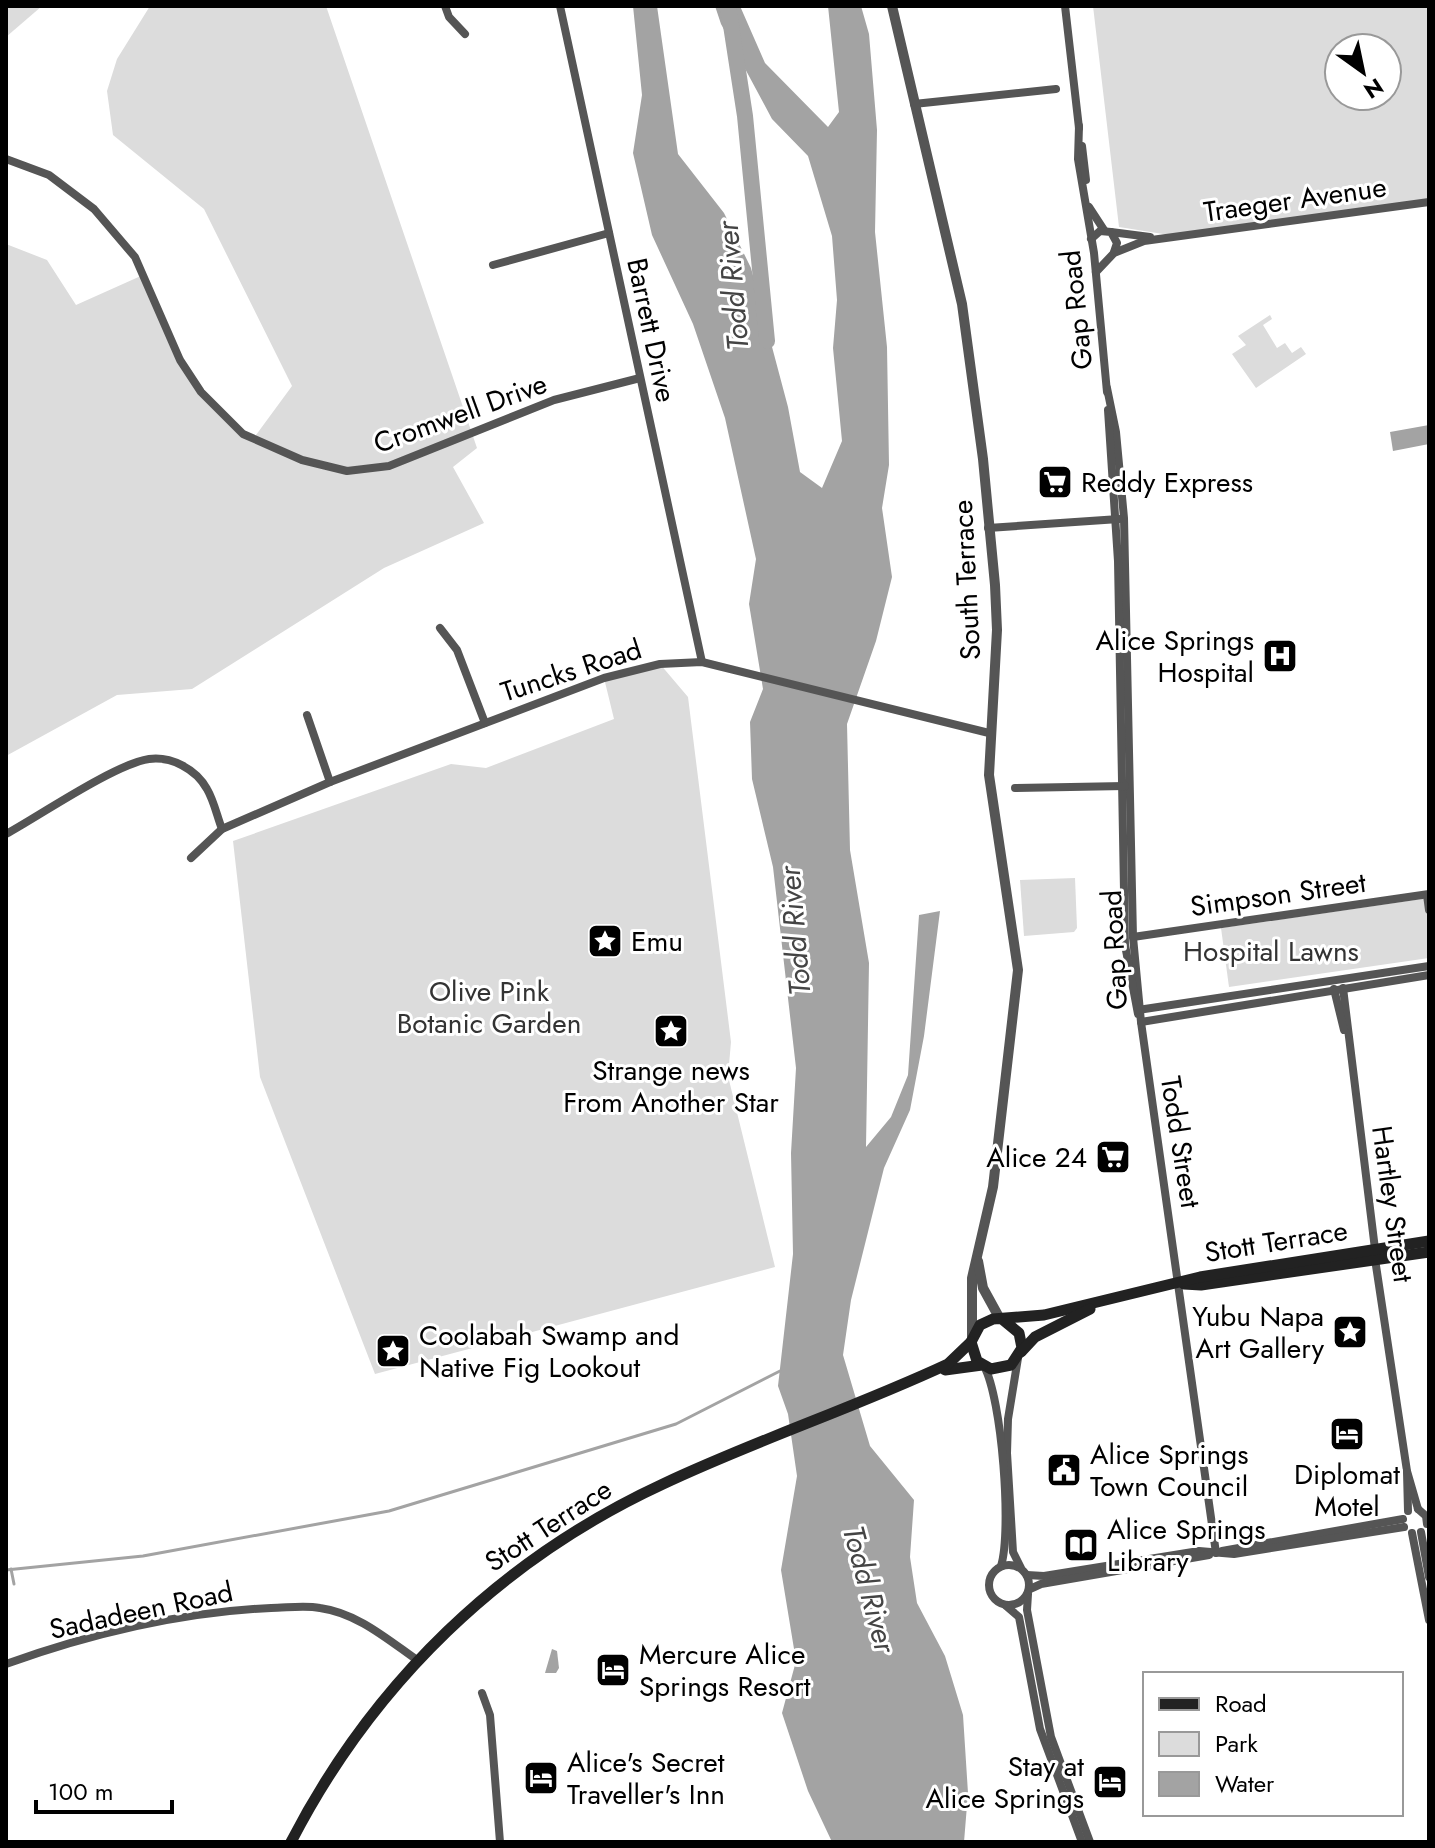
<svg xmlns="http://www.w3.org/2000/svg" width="1435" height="1848" viewBox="0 0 1435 1848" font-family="Jost,sans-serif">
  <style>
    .green { fill: #dcdcdc; fill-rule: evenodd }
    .water { fill: #a3a3a3 }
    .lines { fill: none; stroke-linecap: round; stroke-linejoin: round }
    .stream { stroke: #a3a3a3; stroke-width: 3 }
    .river { stroke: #a3a3a3; stroke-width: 16 }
    .minor { stroke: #555; stroke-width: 8 }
    .tertiary { stroke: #555; stroke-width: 10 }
    .secondary { stroke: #222; stroke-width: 11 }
    .labels { text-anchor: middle; stroke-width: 6; stroke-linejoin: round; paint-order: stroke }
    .street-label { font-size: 28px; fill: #000; stroke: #fff }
    .poi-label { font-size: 28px; fill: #000; stroke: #fff; text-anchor: start }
    .park-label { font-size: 28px; fill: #333; stroke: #fff }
    .water-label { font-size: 30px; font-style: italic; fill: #444; stroke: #fff }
  </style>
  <rect width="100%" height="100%" fill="#fff"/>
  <g class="green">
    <path d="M6,6H42L6,37Z"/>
    <path d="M150,6H326L477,448L453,467L484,523L384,568L192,689L117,695L6,756V244L47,260L76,305L143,275L190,379L253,439L292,386L204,209L113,135L107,91L117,59Z"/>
    <path d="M1093,6H1429V202L1182,237L1119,227ZM1339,48H1387V96H1339Z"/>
    <path d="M1270,315L1272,319L1263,325L1277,348L1285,343L1292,353L1301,347L1306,354L1256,388L1232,354L1246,345L1238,336Z"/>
    <path d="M660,664L688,697L731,1042L728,1076L775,1267L375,1374L260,1077L233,841L451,764L486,768L614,719L604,678Z"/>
    <path d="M1075,878L1077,928L1074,932L1024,936L1020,880Z"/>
    <path d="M1429,898V958L1229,987L1221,928Z"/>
  </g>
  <g class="water">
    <path d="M633,6H657L678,154L724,213L751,268L788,407L800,472L822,488L842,441L833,348L837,300L832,236L808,156L772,119L721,24L715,6H740L765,63L828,127L839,112L828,6H861L869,34L877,130L875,232L887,347L889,465L882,508L892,577L876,641L847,724L850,850L869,963L866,1147L891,1117L908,1075L919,915L940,911L924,1036L910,1110L884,1168L851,1300L843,1355L870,1446L914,1500L910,1557L917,1603L945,1656L963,1715L968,1793L964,1842H832L808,1791L782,1713L796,1661L781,1570L797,1476L788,1414L778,1386L793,1254L791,1153L796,1068L773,867L752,779L750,722L763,689L749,604L756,559L725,418L693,324L652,235L633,153L642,95Z"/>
    <path d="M1429,425V444L1393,451L1390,432Z"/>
    <path d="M552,1649L557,1651L559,1668L556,1673H545Z"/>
  </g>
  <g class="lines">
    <g class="stream">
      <path d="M11,1569L14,1584"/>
      <path d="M6,1570L143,1556L389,1511L676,1424L780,1371"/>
    </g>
    <path class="river" d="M728,6L745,116L767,341"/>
    <g class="minor">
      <path d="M445,6L449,17L465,34"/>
      <path d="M560,6L702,662"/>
      <path d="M1065,6L1079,128"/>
      <path d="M914,104L1056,89"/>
      <path d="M1079,126L1078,159L1094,253L1107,392"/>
      <path d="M1082,146L1086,180"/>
      <path d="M6,159L49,175L94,209L135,257L180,360L201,392L243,434L302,460L347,471L389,466L554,400L640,378"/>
      <path d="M1089,207L1104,230"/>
      <path d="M1111,232L1150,237"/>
      <path d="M1091,239L1100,231L1111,232L1117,243L1114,252"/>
      <path d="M493,265L609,233"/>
      <path d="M1096,272L1114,253L1144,241L1429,202"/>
      <path d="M1107,388L1116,432L1124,518L1133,937L1141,1022L1216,1553"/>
      <path d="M1108,410L1118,561L1125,945L1138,1014"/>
      <path d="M988,528L1119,519"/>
      <path d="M440,628L457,650L485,723"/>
      <path d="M307,715L330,782"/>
      <path d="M1015,788L1125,786"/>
      <path d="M6,834C39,816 115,764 149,759C171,756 196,769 207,789C214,801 217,816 222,829"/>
      <path d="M191,858L222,829L330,782L604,678L660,664L702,662L989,733"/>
      <path d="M1427,895L1429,910"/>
      <path d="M1133,937L1429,894"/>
      <path d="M1343,988L1375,1249"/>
      <path d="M1334,989L1344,1030"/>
      <path d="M1138,1010L1429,966"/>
      <path d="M1141,1022L1429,975"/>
      <path d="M1375,1259L1407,1471L1418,1509"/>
      <path d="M1018,1358L1008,1419L1007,1453L1013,1552L1021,1568"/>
      <path d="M984,1366C1002,1399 1012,1530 1001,1566"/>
      <path d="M1407,1472L1408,1511"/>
      <path d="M1418,1509L1426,1516L1427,1524"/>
      <path d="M1421,1532L1429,1577"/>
      <path d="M1412,1533L1429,1620"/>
      <path d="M1222,1551L1403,1519"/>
      <circle cx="1009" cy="1585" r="20"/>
      <path d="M1027,1575L1044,1576L1199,1551L1234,1554L1404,1527"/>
      <path d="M1030,1589L1041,1584L1209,1555"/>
      <path d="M1028,1594L1027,1610L1051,1737L1090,1842"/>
      <path d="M1005,1605L1019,1617L1040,1729L1082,1842"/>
      <path d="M6,1664C90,1634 181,1612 271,1608C286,1608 304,1605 320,1608C357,1613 387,1639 417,1660"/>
      <path d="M482,1693L490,1715L500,1842"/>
    </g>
    <g class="tertiary">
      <path d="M892,6L962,304L983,459L995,585L997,630L989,775L1018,970L993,1187L972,1278V1338"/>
      <path d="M978,1261L983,1288L1000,1319"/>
    </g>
    <g class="secondary">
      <path d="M1184,1284L1201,1285L1429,1252"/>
      <path d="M1002,1319L1019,1333L1022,1348L1011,1365L991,1369L977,1361L971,1342L980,1325L993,1319L1044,1315L1200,1277L1429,1241"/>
      <path d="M1021,1352L1035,1337L1090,1309"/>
      <path d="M945,1370L982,1365"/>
      <path d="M291,1842C373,1683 501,1559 663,1484C756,1440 854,1408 948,1364L971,1342"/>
    </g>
  </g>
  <defs>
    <g id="supermarket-square" transform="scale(1.8)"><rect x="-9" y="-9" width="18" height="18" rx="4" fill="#000" stroke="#fff"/><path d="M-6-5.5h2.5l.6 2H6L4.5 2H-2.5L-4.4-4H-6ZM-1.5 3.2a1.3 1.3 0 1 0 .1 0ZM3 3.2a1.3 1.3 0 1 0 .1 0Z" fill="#fff"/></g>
    <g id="hospital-square" transform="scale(1.8)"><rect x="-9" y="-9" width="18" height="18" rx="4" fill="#000" stroke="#fff"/><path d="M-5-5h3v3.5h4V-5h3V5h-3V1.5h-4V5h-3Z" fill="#fff"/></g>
    <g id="sight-square" transform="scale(1.8)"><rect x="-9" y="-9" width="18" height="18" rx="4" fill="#000" stroke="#fff"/><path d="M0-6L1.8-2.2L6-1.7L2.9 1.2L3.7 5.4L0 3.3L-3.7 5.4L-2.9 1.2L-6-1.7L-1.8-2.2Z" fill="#fff"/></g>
    <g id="hotel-square" transform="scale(1.8)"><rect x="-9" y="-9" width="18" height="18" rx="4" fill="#000" stroke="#fff"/><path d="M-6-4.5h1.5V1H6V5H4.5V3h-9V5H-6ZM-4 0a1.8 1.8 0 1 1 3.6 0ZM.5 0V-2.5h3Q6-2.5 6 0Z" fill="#fff"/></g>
    <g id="civic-square" transform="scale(1.8)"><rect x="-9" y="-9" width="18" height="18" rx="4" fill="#000" stroke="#fff"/><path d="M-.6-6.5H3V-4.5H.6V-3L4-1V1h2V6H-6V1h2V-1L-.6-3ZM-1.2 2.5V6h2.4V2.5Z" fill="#fff"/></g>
    <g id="library-square" transform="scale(1.8)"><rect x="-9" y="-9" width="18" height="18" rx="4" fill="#000" stroke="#fff"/><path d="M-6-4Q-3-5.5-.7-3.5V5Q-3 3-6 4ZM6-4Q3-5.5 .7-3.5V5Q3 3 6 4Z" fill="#fff"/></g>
  </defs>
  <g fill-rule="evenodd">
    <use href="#supermarket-square" x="1055" y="482"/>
    <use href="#hospital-square" x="1280" y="656"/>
    <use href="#sight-square" x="605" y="941"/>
    <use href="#sight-square" x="671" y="1031"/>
    <use href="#supermarket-square" x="1113" y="1157"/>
    <use href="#sight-square" x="1350" y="1332"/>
    <use href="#sight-square" x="393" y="1351"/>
    <use href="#hotel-square" x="1347" y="1434"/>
    <use href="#civic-square" x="1064" y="1470"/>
    <use href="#library-square" x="1081" y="1545"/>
    <use href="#hotel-square" x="613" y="1670"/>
    <use href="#hotel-square" x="541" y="1778"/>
    <use href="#hotel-square" x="1110" y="1782"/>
  </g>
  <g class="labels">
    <g class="street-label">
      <text transform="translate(1295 199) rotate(-8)" y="10">Traeger Avenue</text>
      <text transform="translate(1076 310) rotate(-96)" y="10">Gap Road</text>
      <text transform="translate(652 330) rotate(78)" y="10">Barrett Drive</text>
      <text transform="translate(460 413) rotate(-20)" y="10">Cromwell Drive</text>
      <text transform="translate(966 580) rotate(-93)" y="10">South Terrace</text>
      <text transform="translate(571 670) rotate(-18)" y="10">Tuncks Road</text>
      <text transform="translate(1278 894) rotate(-8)" y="10">Simpson Street</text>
      <text transform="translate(1114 950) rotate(-93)" y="10">Gap Road</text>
      <text transform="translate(1181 1142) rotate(81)" y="10">Todd Street</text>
      <text transform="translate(1393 1204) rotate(82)" y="10">Hartley Street</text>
      <text transform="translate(1276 1241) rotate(-9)" y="10">Stott Terrace</text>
      <text transform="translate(548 1525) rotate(-33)" y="10">Stott Terrace</text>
      <text transform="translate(141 1610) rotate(-12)" y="10">Sadadeen Road</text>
    </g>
    <g class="poi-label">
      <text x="1081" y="492">Reddy Express</text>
      <text x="1254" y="650" text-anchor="end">Alice Springs<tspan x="1254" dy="32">Hospital</tspan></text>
      <text x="631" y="951">Emu</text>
      <text x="671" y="1080" text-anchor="middle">Strange news<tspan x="671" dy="32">From Another Star</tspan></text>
      <text x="1087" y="1167" text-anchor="end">Alice 24</text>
      <text x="1324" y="1326" text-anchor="end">Yubu Napa<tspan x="1324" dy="32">Art Gallery</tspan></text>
      <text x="419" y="1345">Coolabah Swamp and<tspan x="419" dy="32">Native Fig Lookout</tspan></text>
      <text x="1090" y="1464">Alice Springs<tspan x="1090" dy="32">Town Council</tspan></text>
      <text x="1347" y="1484" text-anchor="middle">Diplomat<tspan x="1347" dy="32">Motel</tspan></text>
      <text x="1107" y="1539">Alice Springs<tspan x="1107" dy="32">Library</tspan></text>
      <text x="639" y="1664">Mercure Alice<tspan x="639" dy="32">Springs Resort</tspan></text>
      <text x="567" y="1772">Alice's Secret<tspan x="567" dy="32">Traveller's Inn</tspan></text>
      <text x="1084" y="1776" text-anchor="end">Stay at<tspan x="1084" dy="32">Alice Springs</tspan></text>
    </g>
    <g class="park-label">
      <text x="1271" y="961">Hospital Lawns</text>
      <text x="489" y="1001">Olive Pink<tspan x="489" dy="32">Botanic Garden</tspan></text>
    </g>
    <g class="water-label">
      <text transform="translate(733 286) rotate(-95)" y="10">Todd River</text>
      <text transform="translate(795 931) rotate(-95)" y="10">Todd River</text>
      <text transform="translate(869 1589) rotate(75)" y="10">Todd River</text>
    </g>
  </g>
  <rect width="1435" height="1848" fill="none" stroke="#000000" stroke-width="16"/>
  <rect x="1143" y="1672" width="260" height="144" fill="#ffffff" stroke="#999999" stroke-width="2"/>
  <rect x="1159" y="1698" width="40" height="12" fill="#222222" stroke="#999999" stroke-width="2"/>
  <text x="1215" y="1712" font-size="24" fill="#000000">Road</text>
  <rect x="1159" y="1732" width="40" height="24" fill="#dcdcdc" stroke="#999999" stroke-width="2"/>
  <text x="1215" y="1752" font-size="24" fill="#000000">Park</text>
  <rect x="1159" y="1772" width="40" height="24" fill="#a3a3a3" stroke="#999999" stroke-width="2"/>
  <text x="1215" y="1792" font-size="24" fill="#000000">Water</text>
  <g transform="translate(1363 72) rotate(147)"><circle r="38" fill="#ffffff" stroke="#999999" stroke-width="2"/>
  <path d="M0-6L14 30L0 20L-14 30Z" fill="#000000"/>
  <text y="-12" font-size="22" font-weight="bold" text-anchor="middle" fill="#000000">N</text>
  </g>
  <path d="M36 1800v12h136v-12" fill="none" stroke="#000000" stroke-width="4"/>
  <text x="48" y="1800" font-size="24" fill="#000000" stroke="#ffffff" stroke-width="6" paint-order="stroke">100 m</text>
</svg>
